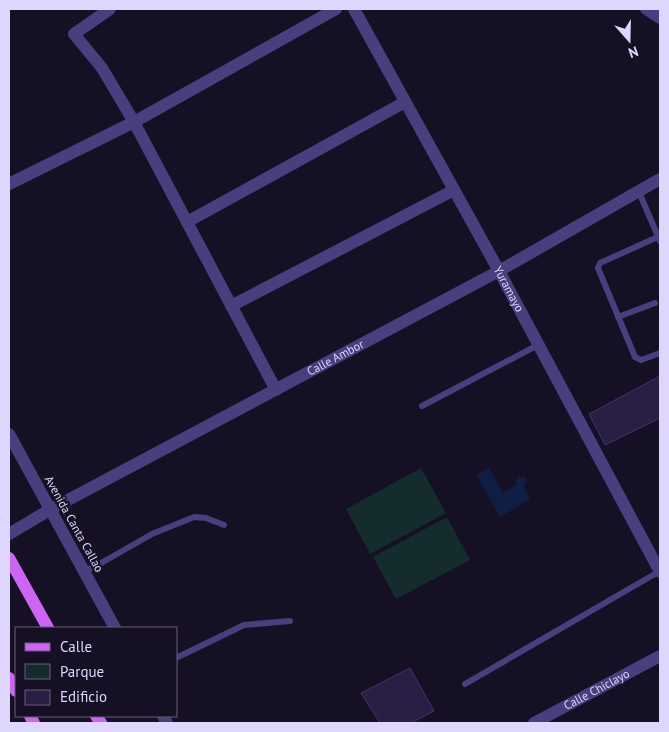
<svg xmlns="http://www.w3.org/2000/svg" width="669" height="732" viewBox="0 0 669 732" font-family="'PT Sans',sans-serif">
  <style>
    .green { fill: #142c2d }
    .water { fill: #101e43 }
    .building { fill: #291e43; stroke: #44316e }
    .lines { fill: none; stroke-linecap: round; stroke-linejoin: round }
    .lane { stroke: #483f7f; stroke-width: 6 }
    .street { stroke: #483f7f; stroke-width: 12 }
    .primary { stroke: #cd65f4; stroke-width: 12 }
    .labels { text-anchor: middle; stroke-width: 4.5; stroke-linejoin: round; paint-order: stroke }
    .street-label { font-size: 12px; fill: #ded6fc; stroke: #161024 }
  </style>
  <rect width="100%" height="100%" fill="#161024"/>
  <g class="green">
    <path d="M421,468L446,513L370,554L346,509Z"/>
    <path d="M447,517L470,560L396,599L373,557Z"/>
  </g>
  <path class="water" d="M489,468L503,493L516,485V480L519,477H525L527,480L524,487L530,499L500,517L476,475Z"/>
  <g class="building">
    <path d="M660,376V418L605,445L589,414Z"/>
    <path d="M410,668L434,711L411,723H380L361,693Z"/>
  </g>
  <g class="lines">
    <g class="lane">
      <path d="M639,192L660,241"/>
      <path d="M660,236L600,263L598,268L635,357L641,360L660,353"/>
      <path d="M618,317L655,303"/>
      <path d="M422,406L538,345"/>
      <path d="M85,571L103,562L152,534L194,517L206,518L224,525"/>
      <path d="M176,658L244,625L290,621"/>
      <path d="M465,684L660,571"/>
    </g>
    <g class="street">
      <path d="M110,9L74,34L102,68L134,122L276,390"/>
      <path id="s1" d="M354,9L499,271L660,572"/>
      <path d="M646,9L660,18"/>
      <path d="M9,184L134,122L336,9"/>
      <path d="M187,222L405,102"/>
      <path d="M231,306L454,190"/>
      <path d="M9,434L115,628"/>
      <path id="s2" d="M9,534L51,509L499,271L660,179"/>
      <path d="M163,716L167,723"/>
      <path id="s3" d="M534,723L660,656"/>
    </g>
    <g class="primary">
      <path d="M9,558L48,628"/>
      <path d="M9,678L16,691"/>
      <path d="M30,716L34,723"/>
      <path d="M96,716L101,723"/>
    </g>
  </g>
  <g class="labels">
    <g class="street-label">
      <text dy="4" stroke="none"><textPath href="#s1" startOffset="320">Yuramayo</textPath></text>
      <text dy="4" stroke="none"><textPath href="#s2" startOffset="371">Calle Ambor</textPath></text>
      <text transform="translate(74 524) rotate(61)" y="4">Avenida Canta Callao</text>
      <text dy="4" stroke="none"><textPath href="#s3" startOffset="71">Calle Chiclayo</textPath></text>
    </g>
  </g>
  <rect width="669" height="732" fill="none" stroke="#ded6fc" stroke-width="20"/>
  <rect x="15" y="627" width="162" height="90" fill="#161024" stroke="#665f7a"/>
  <rect x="25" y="643" width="25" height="8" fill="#cd65f4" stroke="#665f7a"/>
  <text x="60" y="652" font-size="15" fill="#ded6fc">Calle</text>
  <rect x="25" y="664" width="25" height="15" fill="#142c2d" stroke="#665f7a"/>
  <text x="60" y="677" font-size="15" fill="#ded6fc">Parque</text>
  <rect x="25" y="690" width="25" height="15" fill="#291e43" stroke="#665f7a"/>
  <text x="60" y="702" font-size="15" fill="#ded6fc">Edificio</text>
  <g transform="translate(629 40) rotate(160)" stroke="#161024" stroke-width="4" paint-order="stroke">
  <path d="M0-4L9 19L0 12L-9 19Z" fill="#ded6fc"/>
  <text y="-8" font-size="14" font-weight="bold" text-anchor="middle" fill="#ded6fc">N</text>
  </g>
</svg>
